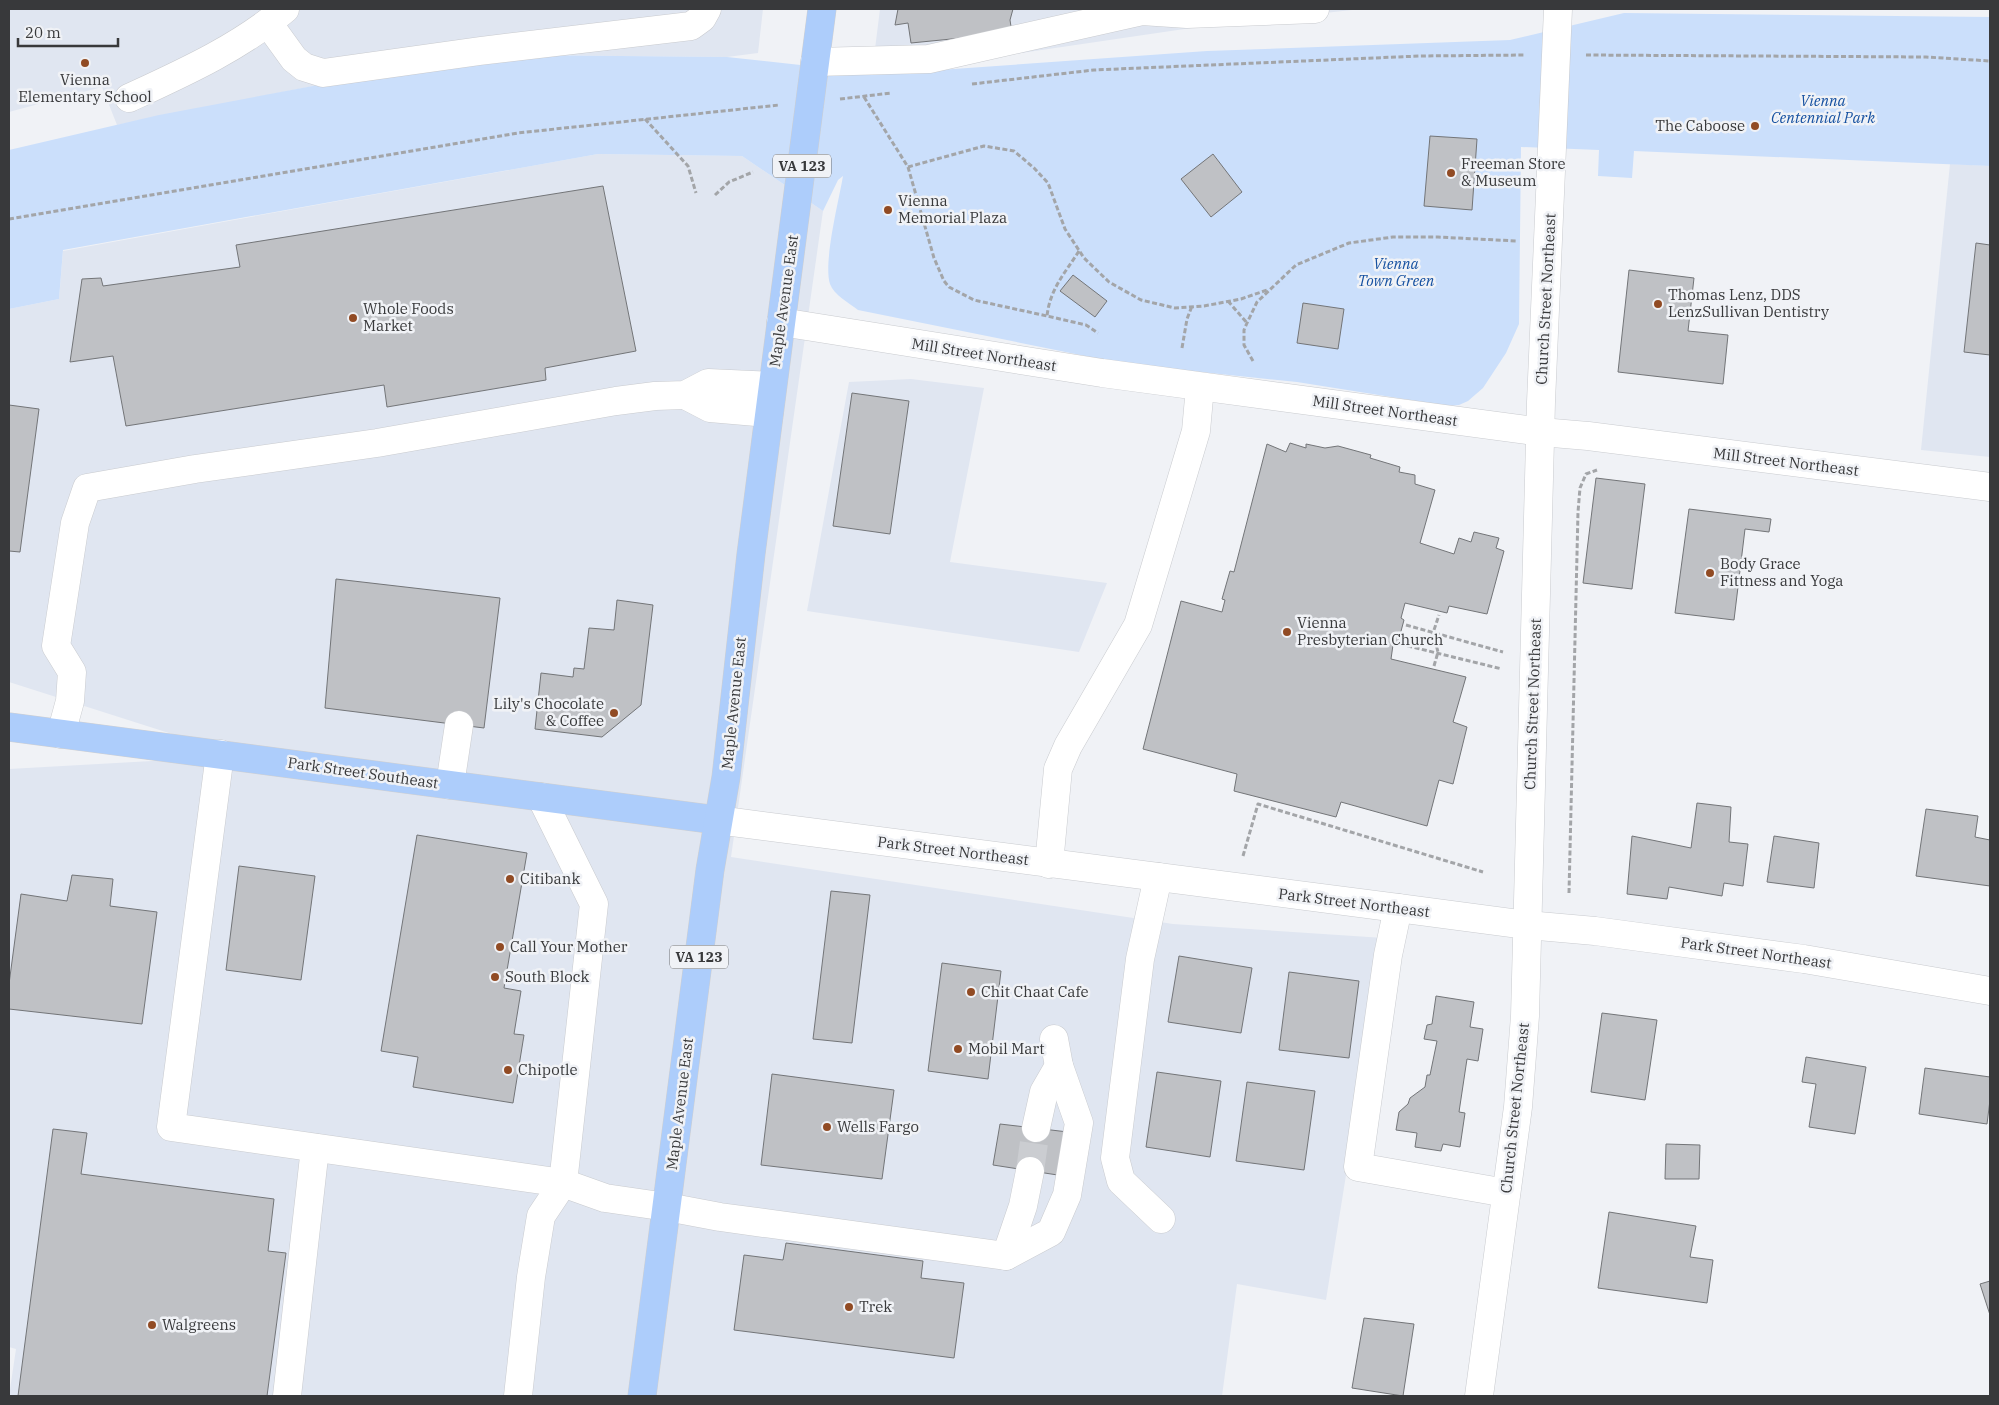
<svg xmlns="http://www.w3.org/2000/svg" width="1999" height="1405" viewBox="0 0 1999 1405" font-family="'IBM Plex Serif',serif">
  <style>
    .built { fill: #e0e6f1 }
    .green { fill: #cbdffb }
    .building { fill: #bfc1c5; stroke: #737578 }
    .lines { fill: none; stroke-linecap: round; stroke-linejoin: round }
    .minor-tunnel { stroke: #cbcdd1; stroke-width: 28; stroke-dasharray: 28 14; stroke-linecap: butt }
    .minor-casing { stroke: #c9cbcf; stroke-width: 29 }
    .major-casing { stroke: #cfcfd0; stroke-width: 29 }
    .path { stroke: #a3a5a8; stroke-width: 3; stroke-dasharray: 5 2.5; stroke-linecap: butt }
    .minor { stroke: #fff; stroke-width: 28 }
    .major { stroke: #adcdfb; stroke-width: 28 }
    .poi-dot { fill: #914b24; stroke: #f0f2f6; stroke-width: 2 }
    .labels { text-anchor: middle; stroke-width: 5; stroke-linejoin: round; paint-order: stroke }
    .shield { fill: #f0f2f6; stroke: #6f7073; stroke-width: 1 }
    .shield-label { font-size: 14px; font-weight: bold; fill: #38393b }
    .poi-label { font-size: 15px; fill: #38393b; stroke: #f0f2f6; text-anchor: start }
    .park-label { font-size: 15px; font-style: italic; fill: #1651a1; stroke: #f0f2f6 }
    .street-label { font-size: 15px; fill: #38393b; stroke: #f0f2f6 }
  </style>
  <rect width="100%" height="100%" fill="#f0f2f6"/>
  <g class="built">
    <path d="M9,9H763L758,53L727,57L514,55L334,82L117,125L102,87L9,112Z"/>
    <path d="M880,9H1361L1198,27L925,67L873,65Z"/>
    <path d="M598,154L742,156L823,211L731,857L1173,924L1384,938L1326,1300L1237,1284L1222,1396H9L16,1349L9,1347V769L241,756L9,682V309L59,299L63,251Z"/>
    <path d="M1950,164L1990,166V457L1921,450Z"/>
    <path d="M911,379L984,388L950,562L1107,583L1079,652L807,611L849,382Z"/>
  </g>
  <path class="green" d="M1624,13L1990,17V166L1634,151L1632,178L1598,176L1599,150L1521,147L1519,324L1506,353L1483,388L1468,401L1459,405L1448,406L1297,382L1125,364L858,310C849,303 834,295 830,284C823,263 839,200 843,176L838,180L823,211L742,156L598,154L63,250L59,299L9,309V150L159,115L334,82L514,55L727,57L882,74L1207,51L1510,40Z"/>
  <g class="building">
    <path d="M898,9H1013L1010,20L1012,33L911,43L908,23L895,25Z"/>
    <path d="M1430,136L1477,139L1472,210L1424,206Z"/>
    <path d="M1213,154L1242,192L1211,217L1181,179Z"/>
    <path d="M603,186L636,351L545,368L546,380L387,407L384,385L126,426L113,356L70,362L82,279L101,278L103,286L240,267L236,245Z"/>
    <path d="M1976,243L1990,245V355L1964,352Z"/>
    <path d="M1629,270L1694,278L1688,331L1728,335L1723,384L1618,372Z"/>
    <path d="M1073,275L1107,301L1095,317L1060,291Z"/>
    <path d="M1303,303L1344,309L1338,349L1297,343Z"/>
    <path d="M852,393L909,401L890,534L833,526Z"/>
    <path d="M9,405L39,409L20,552L9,551Z"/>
    <path d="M1290,443L1306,448V444L1325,448L1338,446L1371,455L1370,458L1400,467L1399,472L1415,475V484L1435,490L1420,543L1454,554L1459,538L1471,542L1474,532L1499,538L1496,548L1504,551L1487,614L1449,606L1447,613L1405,603L1401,618L1404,620L1397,646L1393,645L1391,659L1466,677L1453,722L1467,727L1453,784L1439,780L1427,826L1341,802L1336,817L1234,791L1237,774L1143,749L1181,601L1222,612L1225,600L1222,599L1230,571L1234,572L1267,444L1286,452Z"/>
    <path d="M1596,478L1645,484L1632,589L1583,583Z"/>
    <path d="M1689,509L1771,519L1769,532L1745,529L1734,620L1675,613Z"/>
    <path d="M336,579L500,598L484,728L325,708Z"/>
    <path d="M617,600L653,605L641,705L602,737L535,729L541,673L573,677L574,668L584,669L589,628L614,630Z"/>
    <path d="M1697,803L1731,807L1729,842L1748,844L1743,886L1724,883L1722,896L1669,887L1667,899L1627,894L1632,836L1691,848Z"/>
    <path d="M1926,809L1978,816L1975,837L1990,840V886L1916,876Z"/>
    <path d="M417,835L527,853L504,988L521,991L514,1034L524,1035L513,1103L413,1087L418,1057L381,1051Z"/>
    <path d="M1774,836L1819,843L1814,888L1767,882Z"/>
    <path d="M239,866L315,876L301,980L226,970Z"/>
    <path d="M72,875L113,879L110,906L157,912L142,1024L9,1009V984L21,894L67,901Z"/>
    <path d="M831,891L870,895L852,1043L813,1039Z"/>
    <path d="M1179,956L1252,968L1241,1033L1168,1022Z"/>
    <path d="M942,963L1001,971L988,1079L928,1071Z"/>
    <path d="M1289,972L1359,981L1349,1058L1279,1050Z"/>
    <path d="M1436,996L1474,1002L1470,1027L1483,1029L1478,1061L1467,1059L1459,1112L1465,1113L1460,1147L1443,1144L1441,1151L1415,1147L1417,1133L1396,1130L1399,1112L1408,1104L1410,1098L1425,1087L1427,1075H1430L1437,1041L1424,1039L1427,1025L1432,1024Z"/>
    <path d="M1602,1013L1657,1020L1645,1100L1591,1092Z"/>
    <path d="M1806,1057L1866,1067L1855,1134L1809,1127L1816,1084L1802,1082Z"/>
    <path d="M1925,1068L1990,1077V1100L1987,1124L1919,1114Z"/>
    <path d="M1157,1072L1221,1081L1210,1157L1146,1147Z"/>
    <path d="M772,1074L894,1090L882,1179L761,1165Z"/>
    <path d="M1247,1082L1315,1091L1304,1170L1236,1161Z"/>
    <path d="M1000,1124L1068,1132L1064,1176L993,1165Z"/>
    <path d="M53,1129L87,1133L81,1174L274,1199L268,1251L286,1253L267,1396H18Z"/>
    <path d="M1666,1144L1700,1145L1699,1179H1665Z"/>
    <path d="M1609,1212L1696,1226L1690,1257L1713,1260L1707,1303L1598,1288Z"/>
    <path d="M786,1243L923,1261L921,1278L964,1283L954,1358L734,1330L744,1255L783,1260Z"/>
    <path d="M1990,1281V1315L1980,1284Z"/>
    <path d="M1364,1318L1414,1324L1403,1396L1352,1388Z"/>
  </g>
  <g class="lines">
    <path class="minor-tunnel" d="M1030,1171L1036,1128"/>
    <g class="minor-casing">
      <g id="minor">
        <path d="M268,23L294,59L304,67L323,73L480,51L691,26L702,18L707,9"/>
        <path d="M815,62L929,59L1142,11L1187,14L1315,9"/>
        <path d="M129,98C183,73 239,48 285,9"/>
        <path d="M781,322L1102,373L1541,432L1588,436L1990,487"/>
        <path d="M685,395L710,408L769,413"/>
        <path d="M61,734L70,701L72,672L56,646L75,523L87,488L195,469L377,443L616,401L655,396L685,395L708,383L772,386"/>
        <path d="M220,754L171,1127L563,1183L605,1198L667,1207L720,1217L1006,1256L1051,1232L1067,1195L1079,1123L1059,1066L1054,1039"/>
        <path d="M450,785L459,725"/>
        <path d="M717,820L1398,908L1527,925L1595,931L1804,959L1990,991"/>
        <path d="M1049,864L1058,769L1068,746L1138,625L1196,431L1200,387"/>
        <path d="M1158,877L1140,959L1115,1158L1121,1181L1161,1219"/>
        <path d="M1398,908L1388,955L1358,1167L1506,1193"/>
        <path d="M1036,1128L1044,1092L1059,1066"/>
        <path d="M1006,1256L1023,1206L1030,1171"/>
        <path d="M287,1396L315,1148"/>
        <path d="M518,1396L531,1277L541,1216L563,1183L594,904L541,797"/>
        <path d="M1479,1396L1518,1107L1525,1016L1541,402L1558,9"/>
      </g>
    </g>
    <g class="major-casing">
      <g id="major">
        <path d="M9,727L717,820"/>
        <path d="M642,1396L710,870L726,777L751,554L822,9"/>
      </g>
    </g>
    <g class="path">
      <path d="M1586,55L1926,57L1990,61"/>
      <path d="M972,84L1094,70L1420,56L1525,55"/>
      <path d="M864,97L908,167L934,258L944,281L949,287L974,300L1047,316"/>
      <path d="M840,99L891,93"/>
      <path d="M645,119L688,166L696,193"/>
      <path d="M908,167L984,146L1014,151L1034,168L1048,183L1065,229L1084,258L1109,282L1141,300L1175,308L1204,306L1241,299L1267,290"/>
      <path d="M715,195L729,182L753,172"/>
      <path d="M9,219L518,133L779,105"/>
      <path d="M1079,251C1065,273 1050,289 1047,316L1086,325L1098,333"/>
      <path d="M1228,301L1247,323"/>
      <path d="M1182,348L1187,319L1192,306"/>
      <path d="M1253,361L1244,345V330L1247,323L1257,302L1296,265L1349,243L1393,237H1438L1516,241"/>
      <path d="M1406,625L1503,652"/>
      <path d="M1400,644L1502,669"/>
      <path d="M1434,666L1438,652L1433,633L1439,615"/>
      <path d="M1243,856L1258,804L1483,872"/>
      <path d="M1569,893L1578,512L1580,488L1586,474L1597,470"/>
    </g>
    <use href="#minor" class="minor"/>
    <use href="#major" class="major"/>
  </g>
  <g class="poi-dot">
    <circle cx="85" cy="63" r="5"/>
    <circle cx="1755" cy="126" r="5"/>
    <circle cx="1451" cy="173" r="5"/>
    <circle cx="888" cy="210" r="5"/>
    <circle cx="1658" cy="304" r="5"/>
    <circle cx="353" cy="318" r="5"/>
    <circle cx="1710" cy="573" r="5"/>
    <circle cx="1287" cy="632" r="5"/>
    <circle cx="614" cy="713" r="5"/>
    <circle cx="510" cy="879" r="5"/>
    <circle cx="500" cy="947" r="5"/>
    <circle cx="495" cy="977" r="5"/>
    <circle cx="971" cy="992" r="5"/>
    <circle cx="958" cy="1049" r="5"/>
    <circle cx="508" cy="1070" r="5"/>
    <circle cx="827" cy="1127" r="5"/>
    <circle cx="849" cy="1307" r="5"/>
    <circle cx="152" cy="1325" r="5"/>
  </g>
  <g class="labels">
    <g class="shield">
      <rect x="773" y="154.5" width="58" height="23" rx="4"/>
      <rect x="670" y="945.5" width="58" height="23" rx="4"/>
    </g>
    <g class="shield-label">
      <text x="802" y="171">VA 123</text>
      <text x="699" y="962">VA 123</text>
    </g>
    <g class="poi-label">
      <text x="85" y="85" text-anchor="middle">Vienna<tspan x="85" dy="17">Elementary School</tspan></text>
      <text x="1745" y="131" text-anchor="end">The Caboose</text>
      <text x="1461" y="169">Freeman Store<tspan x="1461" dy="17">&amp; Museum</tspan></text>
      <text x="898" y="206">Vienna<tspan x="898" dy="17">Memorial Plaza</tspan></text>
      <text x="1668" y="300">Thomas Lenz, DDS<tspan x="1668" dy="17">LenzSullivan Dentistry</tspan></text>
      <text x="363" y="314">Whole Foods<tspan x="363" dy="17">Market</tspan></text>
      <text x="1720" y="569">Body Grace<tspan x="1720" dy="17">Fittness and Yoga</tspan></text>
      <text x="1297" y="628">Vienna<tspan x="1297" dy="17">Presbyterian Church</tspan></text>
      <text x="604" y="709" text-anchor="end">Lily's Chocolate<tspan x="604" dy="17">&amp; Coffee</tspan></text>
      <text x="520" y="884">Citibank</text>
      <text x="510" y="952">Call Your Mother</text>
      <text x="505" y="982">South Block</text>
      <text x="981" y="997">Chit Chaat Cafe</text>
      <text x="968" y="1054">Mobil Mart</text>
      <text x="518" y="1075">Chipotle</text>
      <text x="837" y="1132">Wells Fargo</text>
      <text x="859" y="1312">Trek</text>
      <text x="162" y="1330">Walgreens</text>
    </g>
    <g class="park-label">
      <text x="1823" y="106">Vienna<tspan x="1823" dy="17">Centennial Park</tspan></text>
      <text x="1396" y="269">Vienna<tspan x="1396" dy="17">Town Green</tspan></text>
    </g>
    <g class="street-label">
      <text transform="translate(1546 299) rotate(-87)" y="5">Church Street Northeast</text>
      <text transform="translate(784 301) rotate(-82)" y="5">Maple Avenue East</text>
      <text transform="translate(984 355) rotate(9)" y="5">Mill Street Northeast</text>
      <text transform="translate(1385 411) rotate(8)" y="5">Mill Street Northeast</text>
      <text transform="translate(1786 462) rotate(7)" y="5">Mill Street Northeast</text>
      <text transform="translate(734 703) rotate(-84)" y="5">Maple Avenue East</text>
      <text transform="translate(1533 704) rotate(-88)" y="5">Church Street Northeast</text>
      <text transform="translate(363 773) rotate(8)" y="5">Park Street Southeast</text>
      <text transform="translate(953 851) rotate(7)" y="5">Park Street Northeast</text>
      <text transform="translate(1354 903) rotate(7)" y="5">Park Street Northeast</text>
      <text transform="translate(1756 953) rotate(8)" y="5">Park Street Northeast</text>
      <text transform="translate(680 1104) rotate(-83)" y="5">Maple Avenue East</text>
      <text transform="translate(1515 1108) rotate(-84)" y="5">Church Street Northeast</text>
    </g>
  </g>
  <rect width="1999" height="1405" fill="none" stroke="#38393b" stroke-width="20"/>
  <path d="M18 38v8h100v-8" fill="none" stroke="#38393b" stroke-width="2.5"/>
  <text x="25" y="38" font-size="15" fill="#38393b" stroke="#f0f2f6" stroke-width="4" paint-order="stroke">20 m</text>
</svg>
